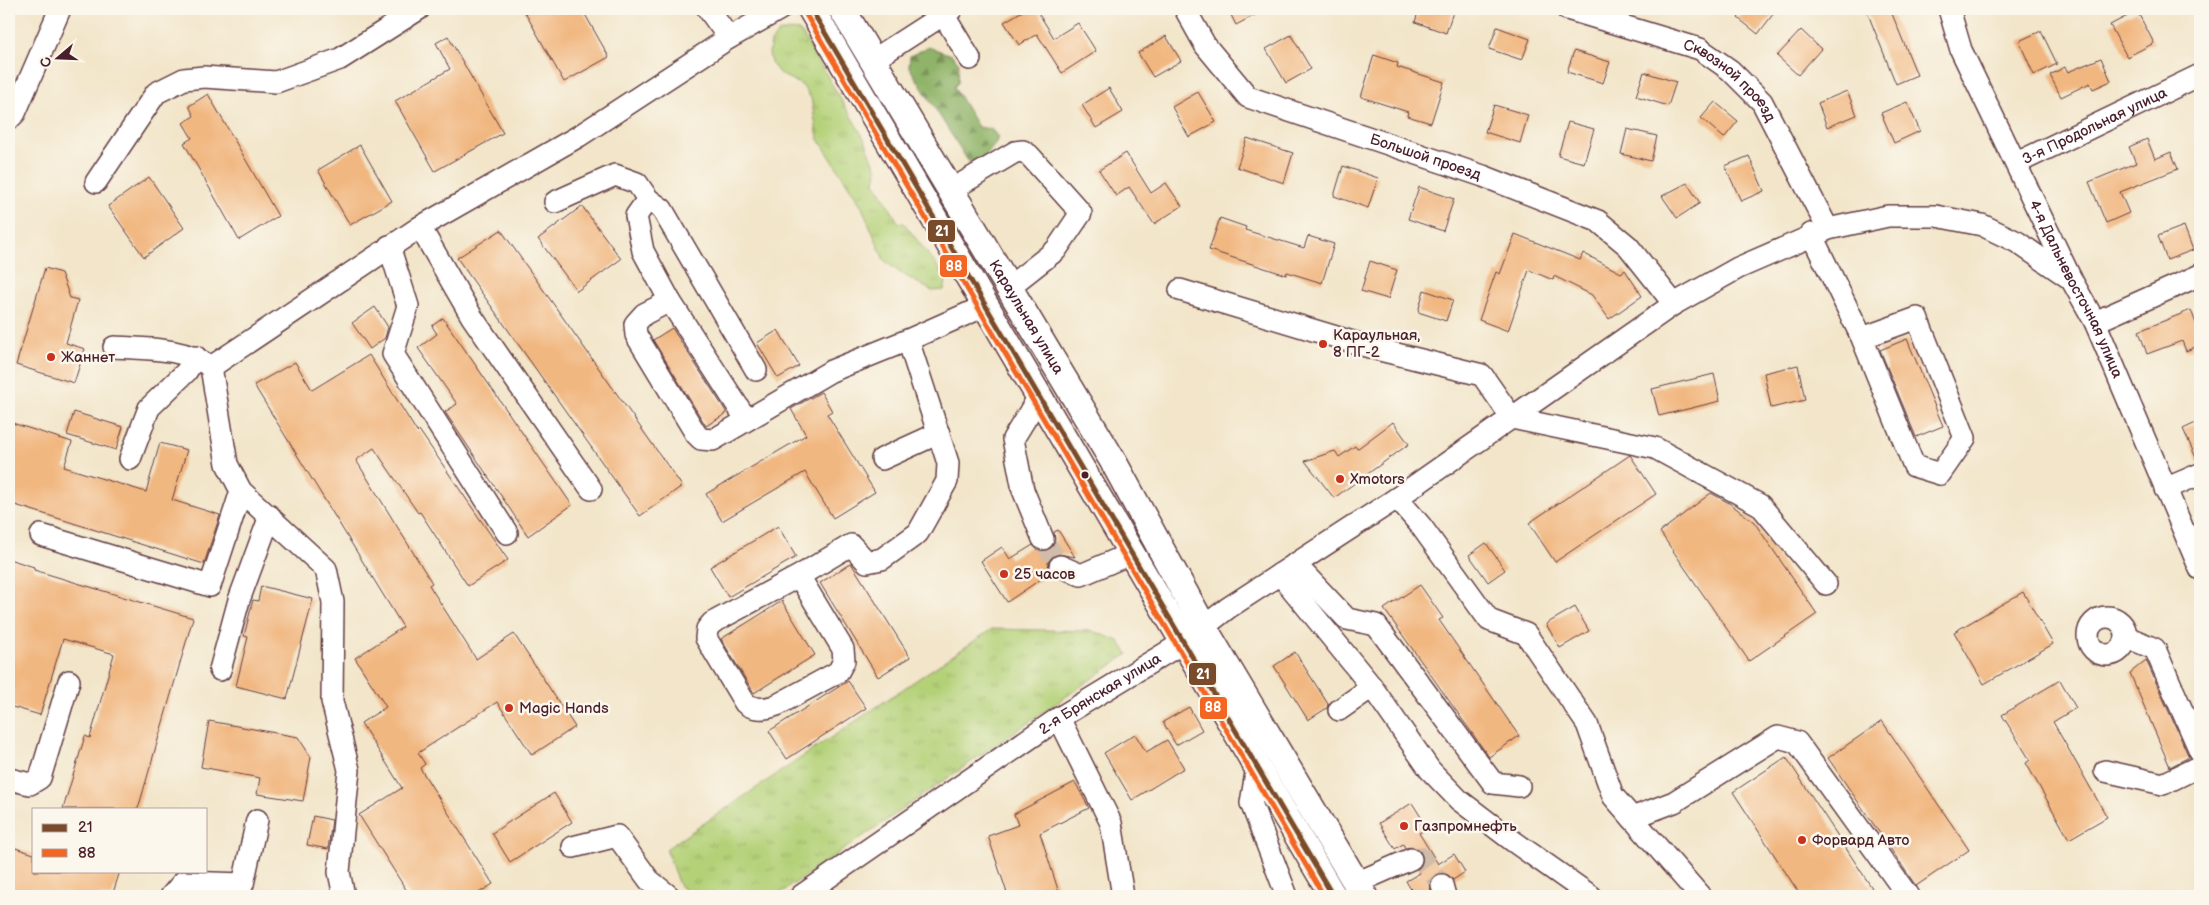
<svg xmlns="http://www.w3.org/2000/svg" width="2209" height="905" viewBox="0 0 2209 905" font-family="'Balsamiq Sans',sans-serif">
  <style>
    .grass { fill: url(#grass-tufts); stroke: #7f7852 }
    .forest { fill: url(#forest-firs); stroke: #6c694a }
    .building { fill: #f1b781 }
    .lines { fill: none; stroke-linecap: round; stroke-linejoin: round }
    .minor-tunnel { stroke: #d0bda9; stroke-width: 21; stroke-dasharray: 21 11; stroke-linecap: butt }
    .minor-casing { stroke: #633d43; stroke-width: 24 }
    .major-casing { stroke: #633d43; stroke-width: 29 }
    .minor { stroke: #fff; stroke-width: 21 }
    .major { stroke: #fff; stroke-width: 26 }
    .bus-1-casing { stroke: #fbf7ec; stroke-width: 9 }
    .bus-2-casing { stroke: #fbf7ec; stroke-width: 9 }
    .bus-1 { stroke: #7a4b2a; stroke-width: 5 }
    .bus-2 { stroke: #f26522; stroke-width: 5 }
    .poi-dot { fill: #c8321e; stroke: #fbf7ec; stroke-width: 2 }
    .bus-dot { fill: #4a1f2b; stroke: #fbf7ec; stroke-width: 2 }
    .labels { text-anchor: middle; stroke-width: 5; stroke-linejoin: round; paint-order: stroke }
    .street-label { font-size: 15px; fill: #4a1f2b; stroke: #fbf7ec }
    .poi-label { font-size: 15px; fill: #4a1f2b; stroke: #fbf7ec; text-anchor: start }
    .line-badge { stroke: #fbf7ec; stroke-width: 2 }
    .badge-label { font-size: 14px; text-anchor: middle; font-weight: bold; fill: #fff }
  </style>
  <defs>
    <pattern id="grass-tufts" width="24" height="20" patternUnits="userSpaceOnUse" patternTransform="scale(1.25)"><rect width="24" height="20" fill="#b4d178"/><path d="M3 7l-1-3M5 7V3M7 7l1-3M15 17l-1-3M17 17v-4M19 17l1-3" fill="none" stroke="#9cb368"/></pattern>
    <pattern id="forest-firs" width="22" height="20" patternUnits="userSpaceOnUse" patternTransform="scale(1.25)"><rect width="22" height="20" fill="#8fb368"/><path d="M5 1l3.5 6h-7zM16 11l3.5 6h-7z" fill="#779156"/></pattern>
  </defs>
  <rect width="100%" height="100%" fill="#fbf7ec"/>
  <filter id="ink" filterUnits="userSpaceOnUse"><feTurbulence type="fractalNoise" baseFrequency=".02" numOctaves="2"/><feDisplacementMap in="SourceGraphic" scale="10" xChannelSelector="R" yChannelSelector="G"/><feConvolveMatrix kernelMatrix="1 2 1 2 8 2 1 2 1" color-interpolation-filters="sRGB"/></filter>
  <filter id="wash" filterUnits="userSpaceOnUse"><feTurbulence type="fractalNoise" baseFrequency=".0096" numOctaves="4" result="noise"/><feDisplacementMap in="SourceGraphic" scale="20" xChannelSelector="R" yChannelSelector="G"/><feGaussianBlur stdDeviation="1.12" result="paint"/><feColorMatrix in="noise" values="0 0 0 0 0 0 0 0 0 0 0 0 0 0 0 0 0 1.4 0 .05"/><feComposite in="paint" operator="in"/></filter>
  <g filter="url(#wash)">
    <rect width="100%" height="100%" fill="#f2e5c9"/>
    <g class="grass">
      <path d="M788,30L799,31L804,37L865,140L877,171L875,182L898,222L904,223L944,275L946,282L944,290L932,291L899,272L884,260L861,205L818,138L811,98L802,85L780,74L771,63L769,53L771,42L779,32Z"/>
      <path d="M992,629L1092,631L1119,641L1128,654L776,896H694L679,885L666,849Z"/>
    </g>
    <path class="forest" d="M928,47L952,55L959,63L958,83L954,87L978,127L991,129L998,137C995,148 981,163 968,161L909,67L910,56Z"/>
    <g id="blocks">
      <g class="building">
        <path d="M523,9H582L609,57L564,82Z"/>
        <path d="M1026,9H1036L1054,38L1078,23L1096,51L1062,73L1037,34L1019,45L1004,22Z"/>
        <path d="M1228,9H1266L1236,25Z"/>
        <path d="M1419,9H1445L1453,12L1446,33L1415,22Z"/>
        <path d="M1745,9H1777L1758,34L1738,18Z"/>
        <path d="M1866,9H1890L1917,75L1896,84Z"/>
        <path d="M2137,11L2154,43L2127,57L2110,25Z"/>
        <path d="M1497,27L1530,39L1522,60L1489,49Z"/>
        <path d="M1801,30L1821,49L1798,75L1777,56Z"/>
        <path d="M2041,31L2057,64L2034,75L2019,41Z"/>
        <path d="M1291,35L1311,69L1286,83L1266,49Z"/>
        <path d="M448,36L503,133L435,171L395,101L450,69L436,43Z"/>
        <path d="M1166,36L1181,61L1153,77L1138,53Z"/>
        <path d="M1574,51L1610,62L1603,83L1567,72Z"/>
        <path d="M1374,55L1398,63L1397,67L1444,82L1431,123L1407,116L1408,112L1361,97Z"/>
        <path d="M2101,58L2111,81L2093,89L2090,83L2061,97L2050,75L2065,67L2068,72Z"/>
        <path d="M1644,72L1676,82L1668,106L1636,96Z"/>
        <path d="M1109,88L1123,112L1096,128L1082,105Z"/>
        <path d="M1847,91L1857,115L1827,127L1818,103Z"/>
        <path d="M1198,92L1216,122L1189,137L1172,107Z"/>
        <path d="M208,94L278,216L239,240L184,143L192,138L183,123L194,116L189,106Z"/>
        <path d="M1715,102L1738,121L1724,138L1701,118Z"/>
        <path d="M1907,102L1920,131L1894,143L1881,113Z"/>
        <path d="M1494,105L1528,115L1520,143L1485,132Z"/>
        <path d="M1568,122L1594,129L1584,163L1558,156Z"/>
        <path d="M1627,129L1657,136L1651,161L1621,154Z"/>
        <path d="M1247,138L1293,153L1284,183L1237,167Z"/>
        <path d="M2147,139L2155,159L2171,152L2178,169L2120,192L2129,213L2106,223L2089,182L2136,163L2129,147Z"/>
        <path d="M360,145L392,201L350,225L318,170Z"/>
        <path d="M1126,153L1151,193L1166,183L1182,206L1154,224L1129,187L1116,196L1099,170Z"/>
        <path d="M1749,156L1764,191L1741,201L1725,166Z"/>
        <path d="M1343,166L1378,178L1368,208L1334,196Z"/>
        <path d="M149,177L184,228L144,257L108,206Z"/>
        <path d="M1687,183L1700,203L1677,218L1662,196Z"/>
        <path d="M1419,187L1454,199L1443,231L1408,219Z"/>
        <path d="M582,206L621,259L577,291L538,239Z"/>
        <path d="M1220,218L1246,227L1245,230L1304,248L1308,236L1334,244L1322,283L1287,272L1286,275L1209,250Z"/>
        <path d="M2184,226L2193,250L2167,260L2158,236Z"/>
        <path d="M501,230L682,486L640,516L457,258Z"/>
        <path d="M1515,234L1580,260L1583,253L1621,273L1625,270L1642,296L1609,319L1592,295L1554,276L1553,280L1529,270L1508,331L1479,320L1496,272L1500,274Z"/>
        <path d="M1370,261L1397,270L1388,299L1361,291Z"/>
        <path d="M45,268L61,273L70,298L78,300L66,343L85,349L74,383L16,365Z"/>
        <path d="M1424,290L1453,300L1446,321L1418,312Z"/>
        <path d="M375,307L388,327L385,338L370,349L352,323Z"/>
        <path d="M2191,310L2200,334V345L2186,351L2182,341L2147,354L2139,331Z"/>
        <path d="M443,318L572,505L528,536L445,412L457,404L418,348L437,334L432,326Z"/>
        <path d="M672,328L727,413L706,426L653,340Z"/>
        <path d="M778,330L799,366L778,378L757,343Z"/>
        <path d="M1907,339L1943,426L1916,437L1880,350Z"/>
        <path d="M369,355L417,432L419,430L508,560L468,586L420,512L418,513L374,448L356,460L432,583L429,585L476,659L514,634L575,727L532,755L497,702L418,753L425,764L420,768L493,884L474,896H410L359,815L402,788L361,723L386,707L355,658L403,627L254,385L295,362L312,390Z"/>
        <path d="M1798,365L1805,400L1771,408L1764,373Z"/>
        <path d="M1714,374L1720,401L1659,416L1652,389Z"/>
        <path d="M821,392L832,411L827,414L875,492L833,518L805,472L722,521L706,494L806,435L791,409Z"/>
        <path d="M74,412L123,427L116,450L67,435Z"/>
        <path d="M2200,421V462H2198L2183,429Z"/>
        <path d="M9,422L72,442L64,467L146,492L160,443L187,450L172,500L220,515L204,564L9,503Z"/>
        <path d="M1393,422L1409,444L1334,498L1305,461L1335,451L1339,457L1355,446L1357,449Z"/>
        <path d="M1630,455L1656,494L1555,562L1529,523Z"/>
        <path d="M1711,493L1729,503L1754,522L1817,614L1749,661L1660,532Z"/>
        <path d="M778,526L796,557L728,597L710,567Z"/>
        <path d="M1058,530L1075,557L1059,554L1053,556L1048,562L1050,573L1007,602L981,561L1002,547L1010,559L1033,545L1041,551H1047L1053,546L1055,540L1054,532Z"/>
        <path d="M1486,543L1505,570L1488,582L1469,555Z"/>
        <path d="M9,559L34,567V570L193,618L138,809H63L85,736L90,738L114,654L63,639L40,715L9,706Z"/>
        <path d="M851,563L910,657L878,677L820,583Z"/>
        <path d="M1420,585L1443,618L1439,620L1519,736L1489,757L1384,609Z"/>
        <path d="M261,586L313,599L287,699L236,686L248,637L244,636L253,600L258,601Z"/>
        <path d="M2023,592L2053,644L1984,684L1954,632Z"/>
        <path d="M782,601L815,655L754,693L721,639Z"/>
        <path d="M1575,607L1589,631L1560,648L1546,624Z"/>
        <path d="M1295,652L1328,704L1327,708L1308,720L1274,666Z"/>
        <path d="M2146,660L2189,757L2170,767L2130,673Z"/>
        <path d="M2060,680L2076,708L2053,722L2107,817L2069,839L2026,763L2030,760L2002,715Z"/>
        <path d="M848,681L866,708L787,759L769,731Z"/>
        <path d="M1189,707L1202,730L1176,745L1163,722Z"/>
        <path d="M209,721L298,737L311,757L303,801L257,794L260,778L201,767Z"/>
        <path d="M1882,721L1969,850L1916,886L1828,758Z"/>
        <path d="M1135,734L1146,752L1167,740L1184,768L1132,800L1104,753Z"/>
        <path d="M1786,757L1872,888L1858,896H1801L1733,792Z"/>
        <path d="M1075,782L1089,808L1040,833L1060,896H1008L988,836L1018,825L1014,814Z"/>
        <path d="M554,793L572,822L510,862L492,833Z"/>
        <path d="M1412,803L1428,828L1419,833L1438,864L1454,854L1465,872L1453,880L1445,873L1434,876L1430,882L1431,893L1425,896H1415L1406,881L1420,873L1418,869L1423,861L1422,854L1413,847L1405,848L1403,844L1395,849L1379,823Z"/>
        <path d="M313,816L332,820L328,849L307,845Z"/>
        <path d="M9,846L34,854V871H120L112,896H9Z"/>
      </g>
    </g>
  </g>
  <g filter="url(#ink)">
    <use href="#blocks" fill-opacity="0" stroke="#633d43" stroke-width="1"/>
    <g class="lines">
      <g class="minor-tunnel">
        <path d="M1043,539L1060,566"/>
        <path d="M1411,859L1420,857L1442,885"/>
      </g>
      <g class="minor-casing">
        <g id="minor">
          <path d="M708,9L729,38"/>
          <path id="s1" d="M1185,9L1205,45L1248,97L1483,176L1598,221L1628,246L1674,304"/>
          <path id="s2" d="M1567,9L1700,49L1730,70L1762,102L1828,229"/>
          <path id="s3" d="M1949,9L1961,50L2071,279L2095,322L2200,569"/>
          <path d="M943,14L970,59"/>
          <path d="M873,60L952,9"/>
          <path d="M9,119L15,113L60,9"/>
          <path id="s4" d="M2017,163L2200,75"/>
          <path d="M96,182L156,93L184,79L204,77L276,82L340,59L419,9"/>
          <path d="M951,190L1015,152L1023,151L1029,155L1081,213L1056,250L1009,287"/>
          <path d="M648,199L662,209L756,370"/>
          <path d="M555,202L615,175L637,183L648,199L636,216L643,251L670,301L746,419"/>
          <path d="M420,227L472,317L591,489"/>
          <path d="M1811,234L1862,338L1914,466L1940,474L1965,438L1917,318L1862,338"/>
          <path d="M389,246L408,306L393,354L507,533"/>
          <path d="M1180,290L1376,349L1482,375L1512,418L1655,448L1760,505L1826,584"/>
          <path d="M670,301L644,314L635,324L636,335L696,434L701,439L713,440L831,371L908,340L987,305"/>
          <path d="M2095,322L2200,275"/>
          <path d="M114,347C146,349 183,347 211,367L420,227L579,136L729,38L780,9"/>
          <path d="M1040,395L1013,439L1023,490L1043,539"/>
          <path d="M130,459L149,408L186,372L196,357"/>
          <path d="M882,459L939,433"/>
          <path d="M2165,489L2200,474"/>
          <path d="M241,491L326,569L333,602L332,701L349,770L339,872L344,896"/>
          <path d="M1397,498L1421,526L1489,620L1526,634L1587,724L1613,796L1700,896"/>
          <path d="M41,535L210,586L241,491L227,464L211,367"/>
          <path d="M1295,564L1347,619L1376,625L1493,783L1519,786"/>
          <path d="M1060,566L1081,575L1132,553"/>
          <path d="M1280,574L1372,687L1430,770L1459,800L1513,841L1591,896"/>
          <path d="M799,576L712,623L707,629L706,638L745,703C755,711 766,709 777,705L838,672L844,661L843,649L799,576L851,545L867,562L882,559L918,533L947,481L948,463L908,340"/>
          <circle cx="2107" cy="636" r="19"/>
          <path d="M2127,637L2155,649L2200,751"/>
          <path d="M220,670L239,600L270,516"/>
          <path d="M1339,710L1372,687"/>
          <path d="M1059,718L1111,823L1123,896"/>
          <path d="M1257,767L1251,803L1287,896"/>
          <path d="M2105,771L2163,784L2200,766"/>
          <path d="M9,779L30,784L40,778L69,681"/>
          <path d="M1632,818L1674,802L1778,737L1797,742L1908,896"/>
          <path d="M573,847L617,836L649,880L669,896"/>
          <path d="M1356,883L1411,859"/>
          <path d="M1442,885L1445,896"/>
          <path d="M171,896L183,882L243,884L257,820"/>
          <path id="s5" d="M801,896L1059,718L1184,642L1228,608L1397,498L1674,304L1738,268L1828,229L1888,216H1936L1982,225L2017,242L2071,279"/>
        </g>
      </g>
      <g class="major-casing">
        <g id="major">
          <path d="M811,9L1333,896"/>
          <path id="s6" d="M842,9L1113,461L1204,628L1364,896"/>
        </g>
      </g>
      <use href="#minor" class="minor"/>
      <use href="#major" class="major"/>
      <g class="bus-1-casing">
        <path id="bus-1" d="M811,9L1333,896"/>
      </g>
      <g class="bus-2-casing">
        <path id="bus-2" d="M805,13L1324,896"/>
      </g>
      <use href="#bus-1" class="bus-1"/>
      <use href="#bus-2" class="bus-2"/>
    </g>
  </g>
  <g class="poi-dot">
    <circle cx="1323" cy="344" r="5"/>
    <circle cx="51" cy="357" r="5"/>
    <circle cx="1340" cy="479" r="5"/>
    <circle cx="1004" cy="574" r="5"/>
    <circle cx="509" cy="708" r="5"/>
    <circle cx="1404" cy="826" r="5"/>
    <circle cx="1802" cy="840" r="5"/>
  </g>
  <circle class="bus-dot" cx="1085" cy="475" r="4.5"/>
  <g class="labels">
    <g class="street-label">
      <text dy="5" stroke="none"><textPath href="#s2" startOffset="182">Сквозной проезд</textPath></text>
      <text dy="5" stroke="none"><textPath href="#s4" startOffset="86">3-я Продольная улица</textPath></text>
      <text dy="5" stroke="none"><textPath href="#s1" startOffset="296">Большой проезд</textPath></text>
      <text dy="5" stroke="none"><textPath href="#s3" startOffset="308">4-я Дальневосточная улица</textPath></text>
      <text dy="5" stroke="none"><textPath href="#s6" startOffset="359">Караульная улица</textPath></text>
      <text dy="5" stroke="none"><textPath href="#s5" startOffset="361">2-я Брянская улица</textPath></text>
    </g>
    <g class="poi-label">
      <text x="1333" y="340">Караульная,<tspan x="1333" dy="17">8 ПГ-2</tspan></text>
      <text x="61" y="362">Жаннет</text>
      <text x="1350" y="484">Xmotors</text>
      <text x="1014" y="579">25 часов</text>
      <text x="519" y="713">Magic Hands</text>
      <text x="1414" y="831">Газпромнефть</text>
      <text x="1812" y="845">Форвард Авто</text>
    </g>
  </g>
  <g class="line-badge">
    <rect x="927" y="219" width="29" height="24" rx="5" fill="#7a4b2a"/>
    <rect x="939" y="254" width="29" height="24" rx="5" fill="#f26522"/>
    <rect x="1188" y="662" width="29" height="24" rx="5" fill="#7a4b2a"/>
    <rect x="1199" y="696" width="29" height="24" rx="5" fill="#f26522"/>
  </g>
  <g class="badge-label">
    <text x="942" y="236">21</text>
    <text x="954" y="271">88</text>
    <text x="1203" y="679">21</text>
    <text x="1213" y="712">88</text>
  </g>
  <rect width="2209" height="905" fill="none" stroke="#fbf7ec" stroke-width="30"/>
  <rect x="32" y="808" width="175" height="65" fill="#fbf7ec" stroke="#b4a19f"/>
  <rect x="42" y="824" width="25" height="8" fill="#7a4b2a" stroke="#b4a19f"/>
  <text x="78" y="832" font-size="15" fill="#4a1f2b">21</text>
  <rect x="42" y="849" width="25" height="8" fill="#f26522" stroke="#b4a19f"/>
  <text x="78" y="858" font-size="15" fill="#4a1f2b">88</text>
  <g transform="translate(58 58) rotate(251)" stroke="#fbf7ec" stroke-width="4" paint-order="stroke">
  <path d="M0-4L9 19L0 12L-9 19Z" fill="#4a1f2b"/>
  <text y="-8" font-size="14" font-weight="bold" text-anchor="middle" fill="#4a1f2b">С</text>
  </g>
</svg>
